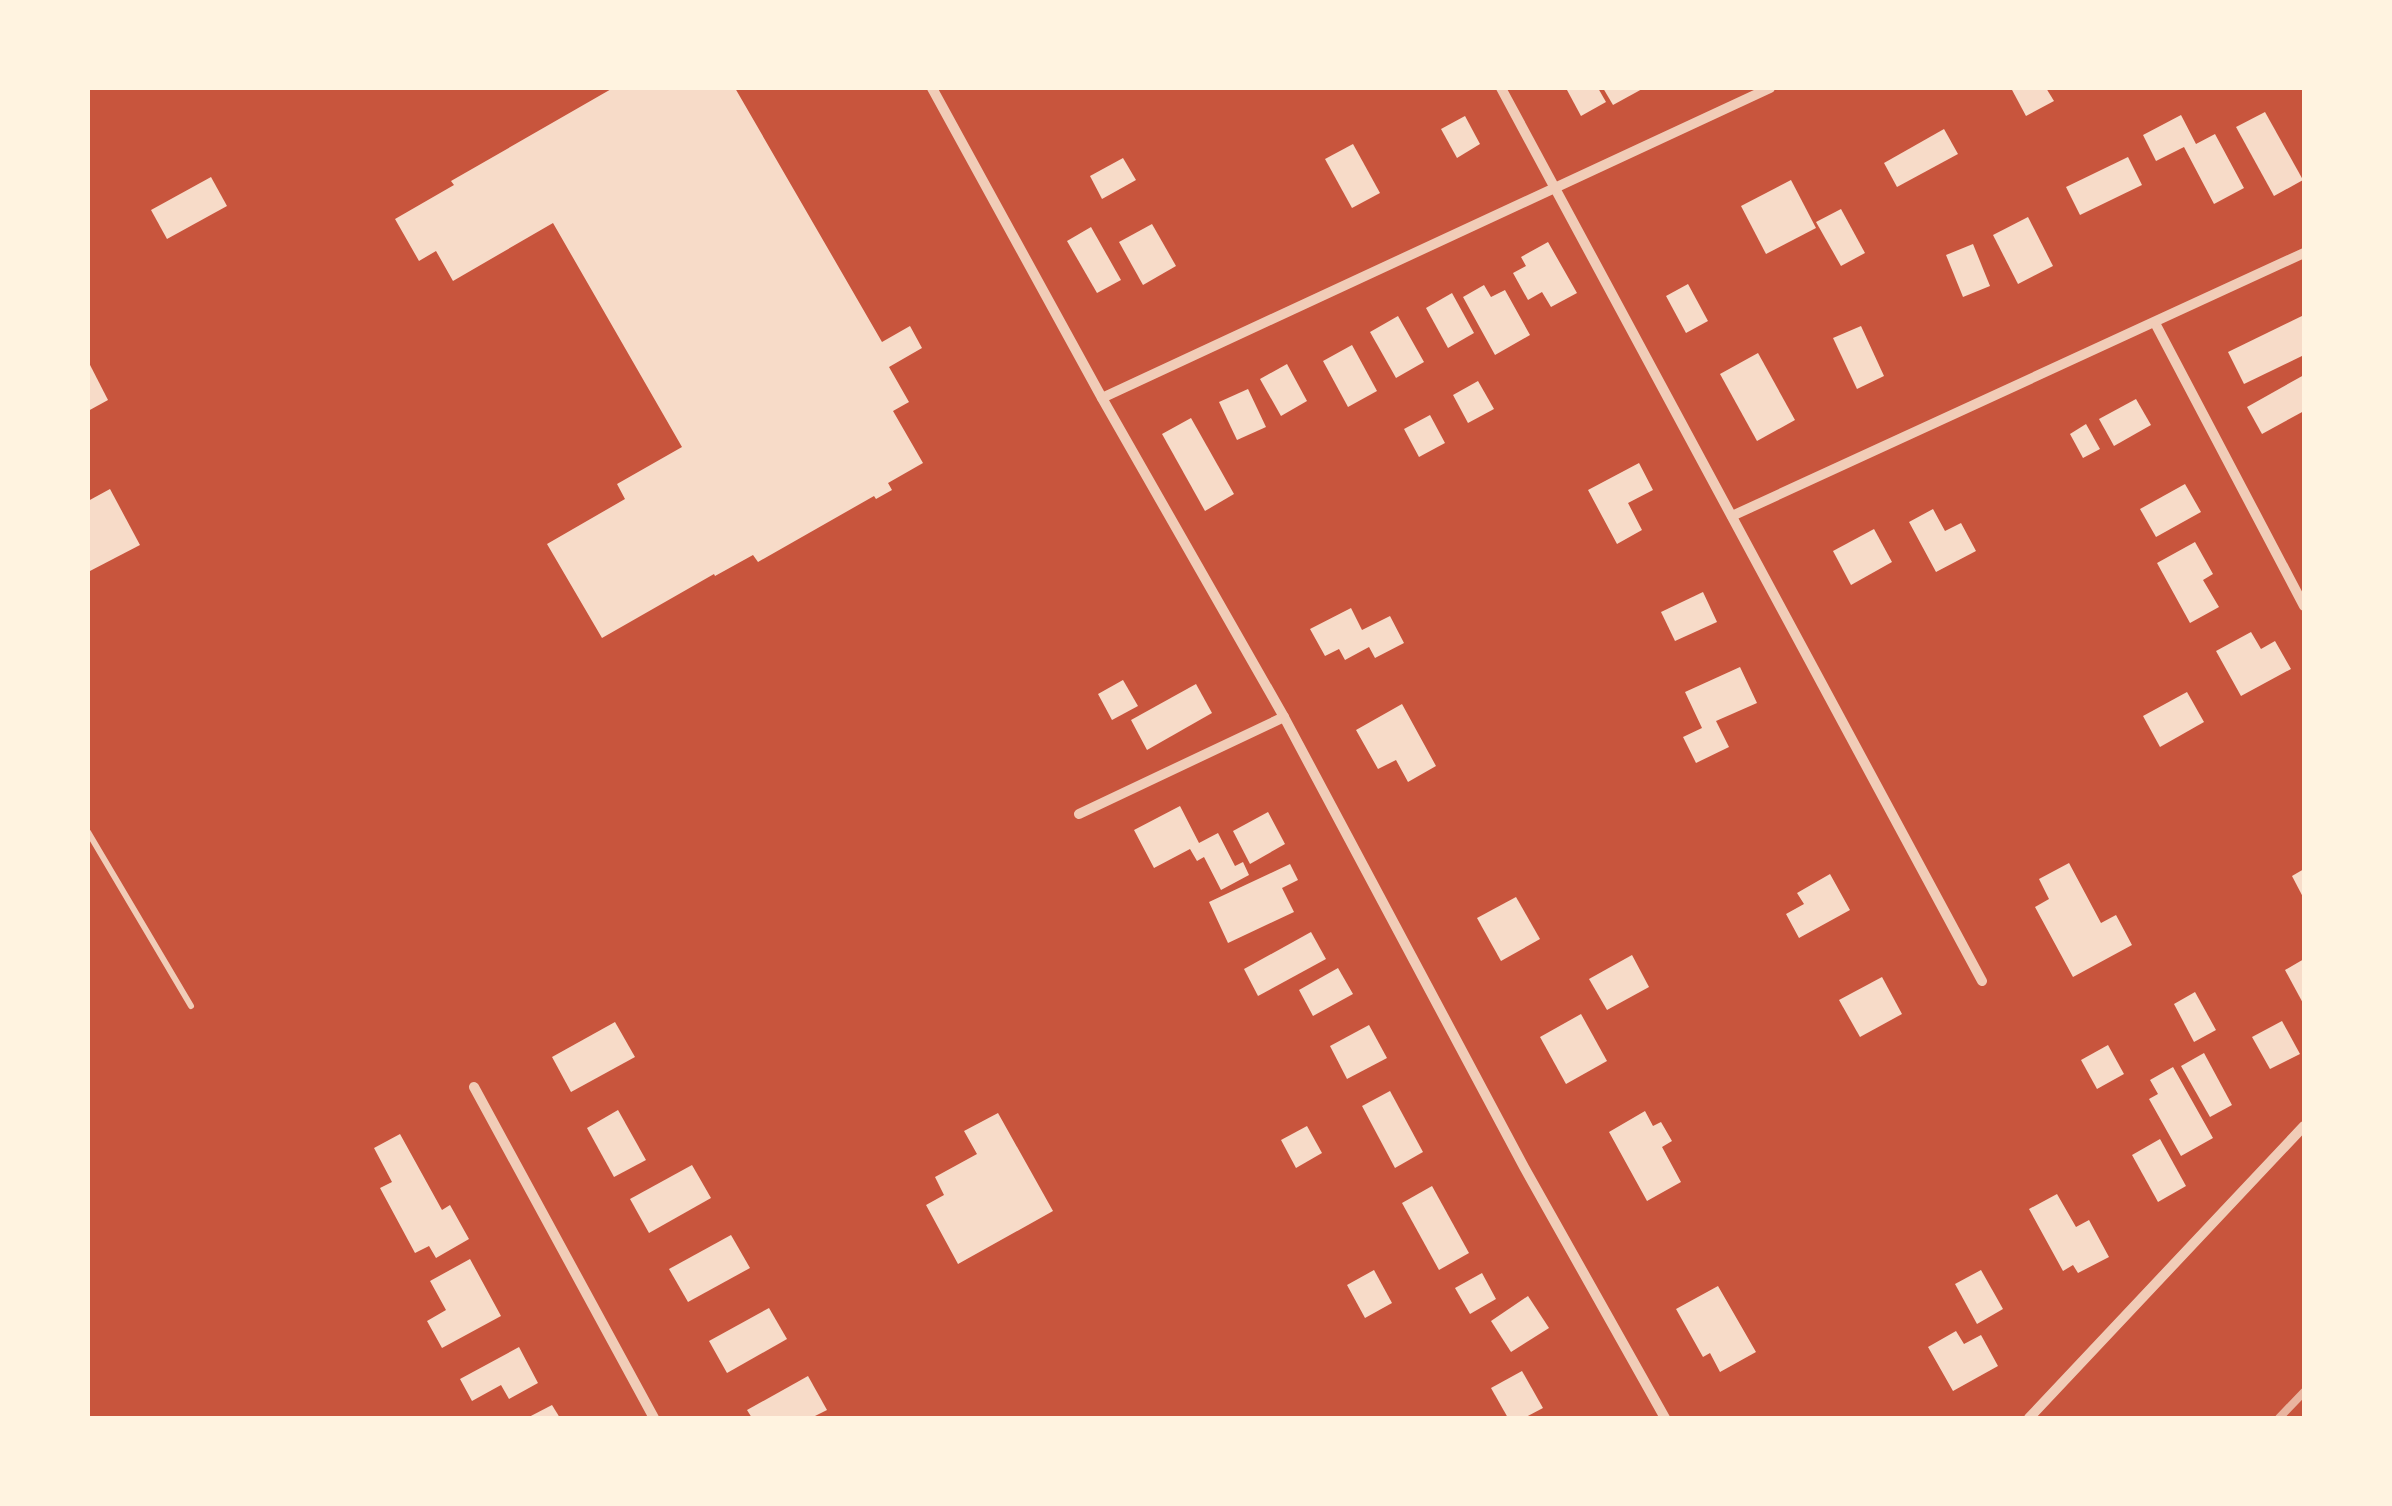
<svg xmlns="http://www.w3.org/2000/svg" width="2392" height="1506" viewBox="0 0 2392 1506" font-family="Manrope,sans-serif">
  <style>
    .building { fill: #f7dbc8 }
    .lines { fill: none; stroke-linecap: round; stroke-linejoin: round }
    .service { stroke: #f1ccb7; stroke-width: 6 }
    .minor { stroke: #f1ccb7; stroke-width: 10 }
    .rail { stroke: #e9b49f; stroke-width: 8 }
  </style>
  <rect width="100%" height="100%" fill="#c8553d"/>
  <g class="building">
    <path d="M613,88H735L882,342L910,326L922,348L889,367L909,402L893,411L923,463L888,483L892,490L876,499L874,496L758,562L753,555L715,576L714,574L602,638L547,544L625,499L617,484L682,447L553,223L453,281L436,251L419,261L395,219L454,185L451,181Z"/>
    <path d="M1571,88H1598L1606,102L1581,116L1567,90Z"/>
    <path d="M1603,88H1644L1613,105Z"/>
    <path d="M2011,88H2046L2054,101L2026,116Z"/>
    <path d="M2265,112L2303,180L2274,196L2236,127Z"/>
    <path d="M2181,115L2196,144L2215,134L2244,188L2214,204L2184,147L2156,161L2143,135Z"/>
    <path d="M1465,116L1480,144L1457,158L1441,129Z"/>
    <path d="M1944,129L1958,154L1897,187L1884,163Z"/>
    <path d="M1353,144L1380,193L1352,208L1325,159Z"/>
    <path d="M2128,157L2142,185L2080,215L2066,187Z"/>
    <path d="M1123,158L1136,180L1102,199L1090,176Z"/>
    <path d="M211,177L227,206L167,239L151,210Z"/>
    <path d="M1791,180L1816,228L1766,254L1741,206Z"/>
    <path d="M1841,209L1865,253L1841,266L1816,222Z"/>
    <path d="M2028,217L2053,266L2018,284L1993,235Z"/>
    <path d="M1152,224L1176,266L1143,285L1119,242Z"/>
    <path d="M1091,227L1121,280L1097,293L1067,241Z"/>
    <path d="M1548,242L1577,293L1551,307L1542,292L1528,300L1513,273L1526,266L1521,257Z"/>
    <path d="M1973,244L1990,286L1963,297L1946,255Z"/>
    <path d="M1688,284L1708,321L1686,333L1666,296Z"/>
    <path d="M1484,285L1491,297L1505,290L1530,335L1495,355L1463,297Z"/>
    <path d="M1452,293L1474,333L1448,348L1426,308Z"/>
    <path d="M2304,315V355L2244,384L2228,352Z"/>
    <path d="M1398,316L1424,362L1396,378L1370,332Z"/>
    <path d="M1861,326L1884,376L1857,389L1833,338Z"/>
    <path d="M1352,345L1377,391L1348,407L1323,361Z"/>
    <path d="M1758,353L1795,420L1757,441L1720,374Z"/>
    <path d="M88,361L108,400L88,411Z"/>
    <path d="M1287,364L1307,401L1281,416L1260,379Z"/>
    <path d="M2304,375V411L2262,434L2247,407Z"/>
    <path d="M1478,381L1494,409L1468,423L1453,395Z"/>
    <path d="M1248,389L1266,427L1237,440L1219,402Z"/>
    <path d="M2136,399L2151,425L2114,446L2099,419Z"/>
    <path d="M1430,415L1445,443L1419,457L1404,429Z"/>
    <path d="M1191,418L1234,494L1205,511L1162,434Z"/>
    <path d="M2086,424L2100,449L2083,458L2070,434Z"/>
    <path d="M1639,463L1653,490L1628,503L1642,530L1617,544L1588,490Z"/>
    <path d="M2185,484L2201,512L2156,537L2140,509Z"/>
    <path d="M110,489L140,545L88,572V501Z"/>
    <path d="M1933,509L1945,531L1961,523L1976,551L1936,572L1909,522Z"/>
    <path d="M1874,529L1892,562L1851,585L1833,551Z"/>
    <path d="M2195,542L2213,574L2203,580L2219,607L2190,623L2157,563Z"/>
    <path d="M1703,592L1717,622L1675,641L1661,612Z"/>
    <path d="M1351,608L1362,630L1390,616L1404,643L1375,658L1369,647L1345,660L1339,649L1325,656L1310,629Z"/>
    <path d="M2251,632L2261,649L2275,641L2291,669L2241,696L2216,651Z"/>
    <path d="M1740,667L1757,703L1716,721L1729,747L1696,763L1683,737L1702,728L1685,692Z"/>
    <path d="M1123,680L1138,706L1112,720L1098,694Z"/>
    <path d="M1196,684L1212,713L1147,750L1131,720Z"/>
    <path d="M2187,692L2204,722L2160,747L2143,716Z"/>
    <path d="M1402,704L1436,766L1408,782L1396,760L1378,769L1356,730Z"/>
    <path d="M1180,806L1199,843L1218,833L1235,866L1243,862L1249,875L1221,890L1204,857L1197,861L1190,849L1154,868L1134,830Z"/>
    <path d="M1268,812L1285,844L1250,864L1233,831Z"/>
    <path d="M2069,863L2101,923L2116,915L2132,945L2073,977L2035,907L2049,899L2039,879Z"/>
    <path d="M1290,864L1298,880L1282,888L1294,912L1228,943L1209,902Z"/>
    <path d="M2304,869V899L2292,876Z"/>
    <path d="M1830,874L1850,910L1799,938L1786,914L1804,904L1797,893Z"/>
    <path d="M1516,897L1540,939L1501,961L1477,918Z"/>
    <path d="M1311,932L1326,959L1258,996L1244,969Z"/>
    <path d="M1632,955L1649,987L1607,1010L1589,979Z"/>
    <path d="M2304,959V1005L2285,970Z"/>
    <path d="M1338,968L1353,994L1313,1016L1299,990Z"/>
    <path d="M1882,977L1902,1014L1860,1037L1839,1000Z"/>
    <path d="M2195,992L2216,1030L2194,1042L2174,1004Z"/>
    <path d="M1581,1014L1607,1061L1566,1084L1540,1037Z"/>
    <path d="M2282,1021L2300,1054L2270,1069L2252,1037Z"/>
    <path d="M615,1022L635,1057L571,1092L552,1057Z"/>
    <path d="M1369,1025L1387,1058L1347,1079L1330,1046Z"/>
    <path d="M2108,1045L2124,1074L2097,1089L2081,1060Z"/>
    <path d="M2204,1053L2232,1105L2210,1117L2181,1066Z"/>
    <path d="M2173,1067L2213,1138L2181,1156L2149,1099L2158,1094L2150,1080Z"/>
    <path d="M1390,1091L1423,1152L1395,1168L1362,1106Z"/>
    <path d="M618,1110L646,1160L614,1177L587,1128Z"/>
    <path d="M1645,1111L1653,1126L1661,1122L1672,1141L1662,1147L1681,1182L1647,1201L1609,1132Z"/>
    <path d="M998,1113L1053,1211L958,1264L926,1205L944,1195L935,1177L977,1154L964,1131Z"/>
    <path d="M1307,1126L1322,1153L1296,1168L1281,1140Z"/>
    <path d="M400,1134L442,1210L450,1205L469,1239L436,1258L429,1246L415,1253L380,1188L392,1182L374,1148Z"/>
    <path d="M2160,1139L2186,1186L2158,1202L2132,1155Z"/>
    <path d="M692,1165L711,1198L649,1233L630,1199Z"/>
    <path d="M1432,1186L1469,1253L1439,1270L1402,1203Z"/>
    <path d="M2057,1194L2076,1227L2089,1220L2109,1257L2078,1273L2073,1265L2063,1271L2029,1209Z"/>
    <path d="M731,1235L750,1268L688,1302L669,1269Z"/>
    <path d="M470,1259L501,1316L442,1348L427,1321L446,1310L430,1281Z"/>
    <path d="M1374,1270L1392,1303L1365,1318L1347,1285Z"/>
    <path d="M1981,1270L2003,1309L1977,1324L1955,1284Z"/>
    <path d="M1482,1273L1496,1299L1470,1314L1455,1288Z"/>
    <path d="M1718,1286L1756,1352L1720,1372L1710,1353L1703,1357L1676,1309Z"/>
    <path d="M1528,1296L1549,1328L1511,1352L1491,1321Z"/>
    <path d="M769,1308L787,1339L727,1373L709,1341Z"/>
    <path d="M1956,1331L1964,1344L1981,1335L1998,1366L1953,1391L1928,1347Z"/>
    <path d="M519,1347L538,1383L509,1399L501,1385L472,1401L460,1379Z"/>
    <path d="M1522,1371L1543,1408L1524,1418H1508L1491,1388Z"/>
    <path d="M808,1376L827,1410L811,1418H752L747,1410Z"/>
    <path d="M552,1405L560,1418H527Z"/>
  </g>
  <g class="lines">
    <path class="service" d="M88,832L191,1006"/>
    <g class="minor">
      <path d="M932,88L1102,398L1284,717L1524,1167L1665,1418"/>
      <path d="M1501,88L1982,981"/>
      <path d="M2155,323L2304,606"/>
      <path d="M1102,398L1770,88"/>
      <path d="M1732,516L2304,253"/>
      <path d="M1079,814L1284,717"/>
      <path d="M474,1087L654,1418"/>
      <path d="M2029,1418L2304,1126"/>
    </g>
    <path class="rail" d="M2279,1418L2304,1392"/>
  </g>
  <rect width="2392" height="1506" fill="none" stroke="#fff3e0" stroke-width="180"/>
</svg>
